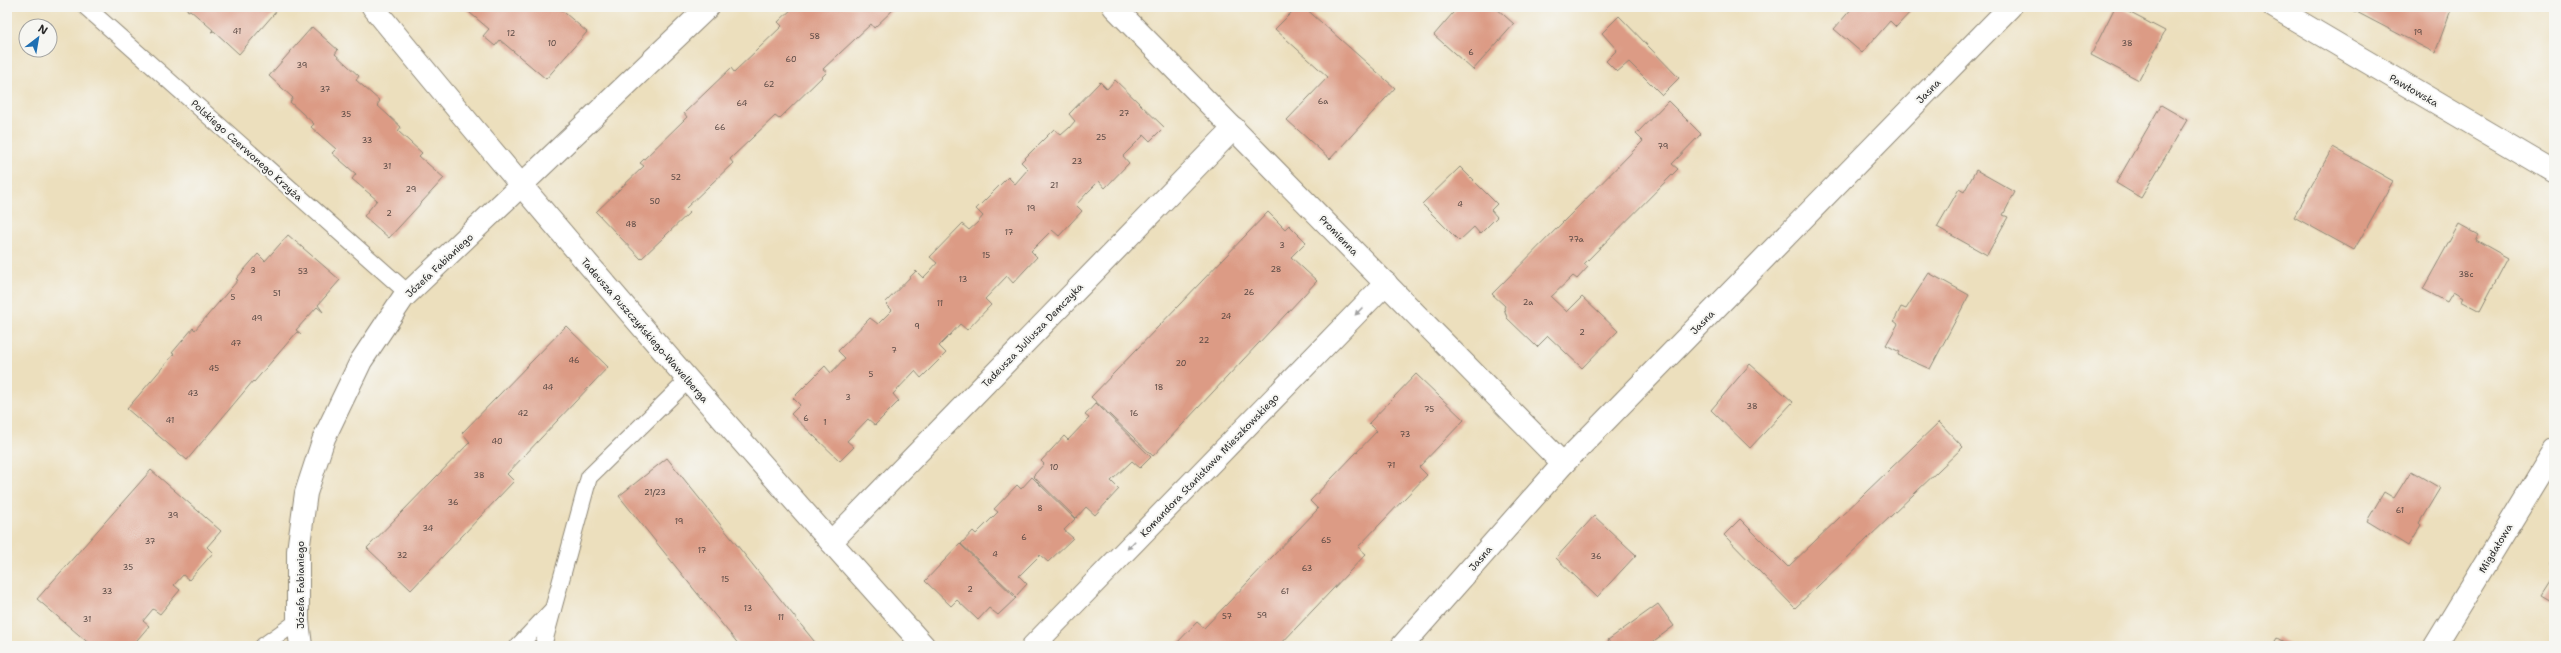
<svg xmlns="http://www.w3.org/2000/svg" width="2561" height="653" viewBox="0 0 2561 653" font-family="'Shantell Sans',sans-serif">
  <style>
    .building { fill: #dc9b85 }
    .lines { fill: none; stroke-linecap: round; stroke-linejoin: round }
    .service-casing { stroke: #8c8574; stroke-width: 18 }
    .minor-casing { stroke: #8c8574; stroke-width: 24 }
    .service { stroke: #fff; stroke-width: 16 }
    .minor { stroke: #fff; stroke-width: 22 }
    .oneway { fill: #a0a0a0 }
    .labels { text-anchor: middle; stroke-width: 4; stroke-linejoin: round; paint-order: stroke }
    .number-label { font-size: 8px; fill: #574742 }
    .street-label { font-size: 10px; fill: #2b2b2b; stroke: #f6f6f2 }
  </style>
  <rect width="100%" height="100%" fill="#f6f6f2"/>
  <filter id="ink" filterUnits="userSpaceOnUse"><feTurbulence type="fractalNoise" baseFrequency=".025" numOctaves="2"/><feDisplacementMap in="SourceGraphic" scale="8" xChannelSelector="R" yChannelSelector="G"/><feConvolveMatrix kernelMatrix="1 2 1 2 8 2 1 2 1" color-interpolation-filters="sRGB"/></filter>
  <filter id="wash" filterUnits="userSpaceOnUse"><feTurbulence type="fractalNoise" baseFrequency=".012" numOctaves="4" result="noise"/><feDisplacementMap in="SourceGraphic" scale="16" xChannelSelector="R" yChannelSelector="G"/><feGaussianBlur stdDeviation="0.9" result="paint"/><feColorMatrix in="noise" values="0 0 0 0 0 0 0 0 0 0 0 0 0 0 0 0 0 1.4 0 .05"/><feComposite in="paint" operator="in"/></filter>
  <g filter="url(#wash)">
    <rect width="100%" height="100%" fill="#ecdfbd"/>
    <g id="blocks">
      <g class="building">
        <path d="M186,7H280L239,54L214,31L211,32L213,30L190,10L188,11Z"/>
        <path d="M463,7H558L587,32L546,79L500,40L495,46L483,36L489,29Z"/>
        <path d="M794,7H896L874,28L871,24L823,69L827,72L779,119L775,116L730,159L733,163L686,208L690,212L641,259L596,212L644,166L640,163L687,117L684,113L731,68L734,72L782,26L778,22Z"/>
        <path d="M1297,7H1304L1395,88L1330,159L1287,120L1328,77L1275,29Z"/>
        <path d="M1458,7H1495L1514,24L1473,70L1434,35Z"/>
        <path d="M1853,7H1915L1896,27L1890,21L1862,53L1834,29Z"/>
        <path d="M2115,7H2119L2165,31L2139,80L2091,55Z"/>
        <path d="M2347,7H2452L2435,53Z"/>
        <path d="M1619,16L1679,78L1662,95L1629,62L1617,72L1606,61L1617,50L1602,33Z"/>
        <path d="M312,27L338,50L335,54L359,76L356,80L380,101L377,105L401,127L398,131L422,153L419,156L444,178L389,238L364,216L377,200L352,179L356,174L332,153L336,149L311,127L314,124L290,102L293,98L269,76Z"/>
        <path d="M1115,80L1164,127L1150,141L1144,135L1123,156L1129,163L1105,188L1099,181L1087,193L1076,205L1082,211L1059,236L1052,230L1031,251L1037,257L1013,283L1007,276L985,299L991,305L967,330L960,324L950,335L939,346L946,353L921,378L915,371L893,394L899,401L875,425L868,419L847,441L854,447L840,461L791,414L800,405L793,398L825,366L831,373L845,358L838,351L870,318L878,324L892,310L885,303L916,271L923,278L930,271L937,263L930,257L962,224L969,230L977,223L983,216L976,209L1008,177L1015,184L1028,169L1021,162L1054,129L1061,135L1069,128L1075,121L1069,114L1100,82L1107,89Z"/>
        <path d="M1668,101L1701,134L1672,164L1678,169L1584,264L1588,267L1577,279L1573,276L1551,297L1567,312L1582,297L1618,331L1582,368L1548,336L1537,347L1507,318L1504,308L1505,306L1492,294L1643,141L1636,134Z"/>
        <path d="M2161,105L2187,120L2141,198L2116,183Z"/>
        <path d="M2333,147L2393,181L2354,250L2294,217Z"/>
        <path d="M1460,167L1497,204L1491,210L1497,217L1480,234L1474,227L1459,241L1422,204Z"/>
        <path d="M1976,170L2015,192L2003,215L2008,217L1987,255L1937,227L1959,189L1964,192Z"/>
        <path d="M1268,212L1285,229L1289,225L1306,242L1291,257L1317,281L1153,456L1091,397Z"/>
        <path d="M2459,224L2479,235L2476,240L2508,258L2480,311L2461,301L2463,298L2453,292L2447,302L2423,289Z"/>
        <path d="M288,235L340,280L318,305L323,312L317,307L296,330L301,334L297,332L254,382L253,381L187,460L127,409L174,354L172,353L193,328L195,330L238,280L236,279L258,254L265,261Z"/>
        <path d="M1929,273L1969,295L1930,369L1898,355L1900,352L1886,345L1898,324L1894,321L1901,307L1906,309Z"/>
        <path d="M566,326L608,367L507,474L514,481L411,590L367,548L470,442L462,433Z"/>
        <path d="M1750,364L1793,402L1750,448L1711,410Z"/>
        <path d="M1416,374L1464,420L1419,467L1427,475L1358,547L1366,554L1279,646H1174L1197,622L1204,628L1318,509L1310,501L1377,431L1369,423Z"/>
        <path d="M1096,403L1151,457L1140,468L1132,461L1111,481L1119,489L1095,515L1086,507L1076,518L1033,476L1044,464L1041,461L1064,436L1068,440L1089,418L1085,415Z"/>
        <path d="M1939,422L1963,447L1795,608L1724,535L1740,519L1788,567Z"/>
        <path d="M667,458L691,488L818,646H740L713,613L619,496Z"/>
        <path d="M151,470L221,531L207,547L213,553L189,580L183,575L174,585L180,590L160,614L153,609L143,621L149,626L132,646H92L37,599Z"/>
        <path d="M2411,471L2440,488L2419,523L2421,525L2408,546L2367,521L2384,492L2394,498Z"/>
        <path d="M1032,477L1075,519L1064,530L1073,538L1048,562L1040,555L1019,576L1027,584L1016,596L961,544L973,531L976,534L998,512L994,509L1017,485L1021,489Z"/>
        <path d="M1594,516L1636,555L1597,597L1556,558Z"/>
        <path d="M960,544L1016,598L998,615L989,608L978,620L957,600L951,606L925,581Z"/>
        <path d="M2554,558V574H2553L2551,564Z"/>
        <path d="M2554,577V603L2542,596Z"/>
        <path d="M1658,604L1674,626L1647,646H1612L1608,640Z"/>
        <path d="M2277,638L2291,646H2272Z"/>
      </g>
    </g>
  </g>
  <g filter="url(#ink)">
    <use href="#blocks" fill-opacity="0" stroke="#8c8574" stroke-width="1"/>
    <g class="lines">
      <g class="service-casing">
        <g id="service">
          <path d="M86,7L409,294"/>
          <path d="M263,646L298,621"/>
          <path d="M518,646L553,609"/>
          <path d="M543,646L589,477L689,379"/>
        </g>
      </g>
      <g class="minor-casing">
        <g id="minor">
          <path d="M373,7C551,225 736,437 924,646"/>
          <path d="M1114,7L1563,464"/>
          <path d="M2274,7L2554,172"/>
          <path d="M831,542L1234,128"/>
          <path d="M301,646L298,621V551L306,493L324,438L361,361L403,298L708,7"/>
          <path d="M1033,646L1386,283"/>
          <path d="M1402,646L1563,464L2010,7"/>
          <path d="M2435,646L2554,451"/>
        </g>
      </g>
      <use href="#service" class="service"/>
      <use href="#minor" class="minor"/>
    </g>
    <defs><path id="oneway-solid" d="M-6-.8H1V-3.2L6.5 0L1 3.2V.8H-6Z"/></defs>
    <g class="oneway">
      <use href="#oneway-solid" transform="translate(1359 311) rotate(134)"/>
      <use href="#oneway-solid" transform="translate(1131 545) rotate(134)"/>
    </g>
  </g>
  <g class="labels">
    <g class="number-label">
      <text x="237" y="34">41</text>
      <text x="2418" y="35">19</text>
      <text x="511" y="36">12</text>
      <text x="815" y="39">58</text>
      <text x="552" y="46">10</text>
      <text x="2127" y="46">38</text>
      <text x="1471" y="55">6</text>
      <text x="791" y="62">60</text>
      <text x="302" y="68">39</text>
      <text x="769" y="87">62</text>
      <text x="325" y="92">37</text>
      <text x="1323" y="104">6a</text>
      <text x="742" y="106">64</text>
      <text x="1124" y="116">27</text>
      <text x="346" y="117">35</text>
      <text x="720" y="130">66</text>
      <text x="1101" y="140">25</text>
      <text x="367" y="143">33</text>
      <text x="1663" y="149">79</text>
      <text x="1077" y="164">23</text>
      <text x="387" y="169">31</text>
      <text x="676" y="180">52</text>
      <text x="1054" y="188">21</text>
      <text x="411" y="192">29</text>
      <text x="655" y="204">50</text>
      <text x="1460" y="207">4</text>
      <text x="1031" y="211">19</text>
      <text x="389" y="216">2</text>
      <text x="631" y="227">48</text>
      <text x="1009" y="235">17</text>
      <text x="1576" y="242">77a</text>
      <text x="1282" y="248">3</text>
      <text x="986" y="258">15</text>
      <text x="1276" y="272">28</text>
      <text x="253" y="273">3</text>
      <text x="303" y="274">53</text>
      <text x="2466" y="277">38c</text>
      <text x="963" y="282">13</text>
      <text x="1249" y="295">26</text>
      <text x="277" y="296">51</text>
      <text x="233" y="300">5</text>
      <text x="1528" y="305">2a</text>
      <text x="940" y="306">11</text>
      <text x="1226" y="319">24</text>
      <text x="257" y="321">49</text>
      <text x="917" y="329">9</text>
      <text x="1582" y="335">2</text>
      <text x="1204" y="343">22</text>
      <text x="236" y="346">47</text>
      <text x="894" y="353">7</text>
      <text x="574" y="363">46</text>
      <text x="1181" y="366">20</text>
      <text x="214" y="371">45</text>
      <text x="871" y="377">5</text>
      <text x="548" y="390">44</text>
      <text x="1159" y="390">18</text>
      <text x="193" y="396">43</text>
      <text x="848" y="400">3</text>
      <text x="1752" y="409">38</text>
      <text x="1429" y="412">75</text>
      <text x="523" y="416">42</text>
      <text x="1134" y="416">16</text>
      <text x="806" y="421">6</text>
      <text x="170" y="423">41</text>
      <text x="825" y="425">1</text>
      <text x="1405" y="437">73</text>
      <text x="497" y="444">40</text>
      <text x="1391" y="468">71</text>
      <text x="1054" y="470">10</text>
      <text x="479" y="478">38</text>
      <text x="655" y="495">21/23</text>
      <text x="453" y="505">36</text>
      <text x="1040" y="511">8</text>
      <text x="2400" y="513">61</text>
      <text x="173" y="518">39</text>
      <text x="679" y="524">19</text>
      <text x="428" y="531">34</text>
      <text x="1024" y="540">6</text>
      <text x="1326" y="543">65</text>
      <text x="150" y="544">37</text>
      <text x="702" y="553">17</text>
      <text x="995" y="557">4</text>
      <text x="402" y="558">32</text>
      <text x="1596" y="559">36</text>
      <text x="128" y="570">35</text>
      <text x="1307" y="571">63</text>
      <text x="725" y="582">15</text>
      <text x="970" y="592">2</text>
      <text x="107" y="594">33</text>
      <text x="1285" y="594">61</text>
      <text x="748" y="611">13</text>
      <text x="1262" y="618">59</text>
      <text x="1227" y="619">57</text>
      <text x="781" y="620">11</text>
      <text x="87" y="622">31</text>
    </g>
    <g class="street-label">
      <text transform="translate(2414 90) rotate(30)" y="4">Pawłowska</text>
      <text transform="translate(1928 91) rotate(-46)" y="4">Jasna</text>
      <text transform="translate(247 150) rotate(42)" y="4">Polskiego Czerwonego Krzyża</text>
      <text transform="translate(1339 235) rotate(46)" y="4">Promienna</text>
      <text transform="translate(439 265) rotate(-43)" y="4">Józefa Fabianiego</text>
      <text transform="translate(1702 322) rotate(-46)" y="4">Jasna</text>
      <text transform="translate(645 330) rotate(49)" y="4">Tadeusza Puszczyńskiego-Wawelberga</text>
      <text transform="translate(1032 335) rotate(-46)" y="4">Tadeusza Juliusza Demczyka</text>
      <text transform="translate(1209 465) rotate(-46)" y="4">Komandora Stanisława Mieszkowskiego</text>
      <text transform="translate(2495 548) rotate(-59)" y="4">Migdałowa</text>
      <text transform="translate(1480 558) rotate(-49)" y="4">Jasna</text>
      <text transform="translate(300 585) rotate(-90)" y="4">Józefa Fabianiego</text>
    </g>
  </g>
  <rect width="2561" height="653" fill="none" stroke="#f6f6f2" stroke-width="24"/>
  <g transform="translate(38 38) rotate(31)"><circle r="19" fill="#f6f6f2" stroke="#a5a5a2"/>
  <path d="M0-3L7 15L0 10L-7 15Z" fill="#1f6fb2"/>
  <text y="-6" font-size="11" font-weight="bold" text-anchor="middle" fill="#2b2b2b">N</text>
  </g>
</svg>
